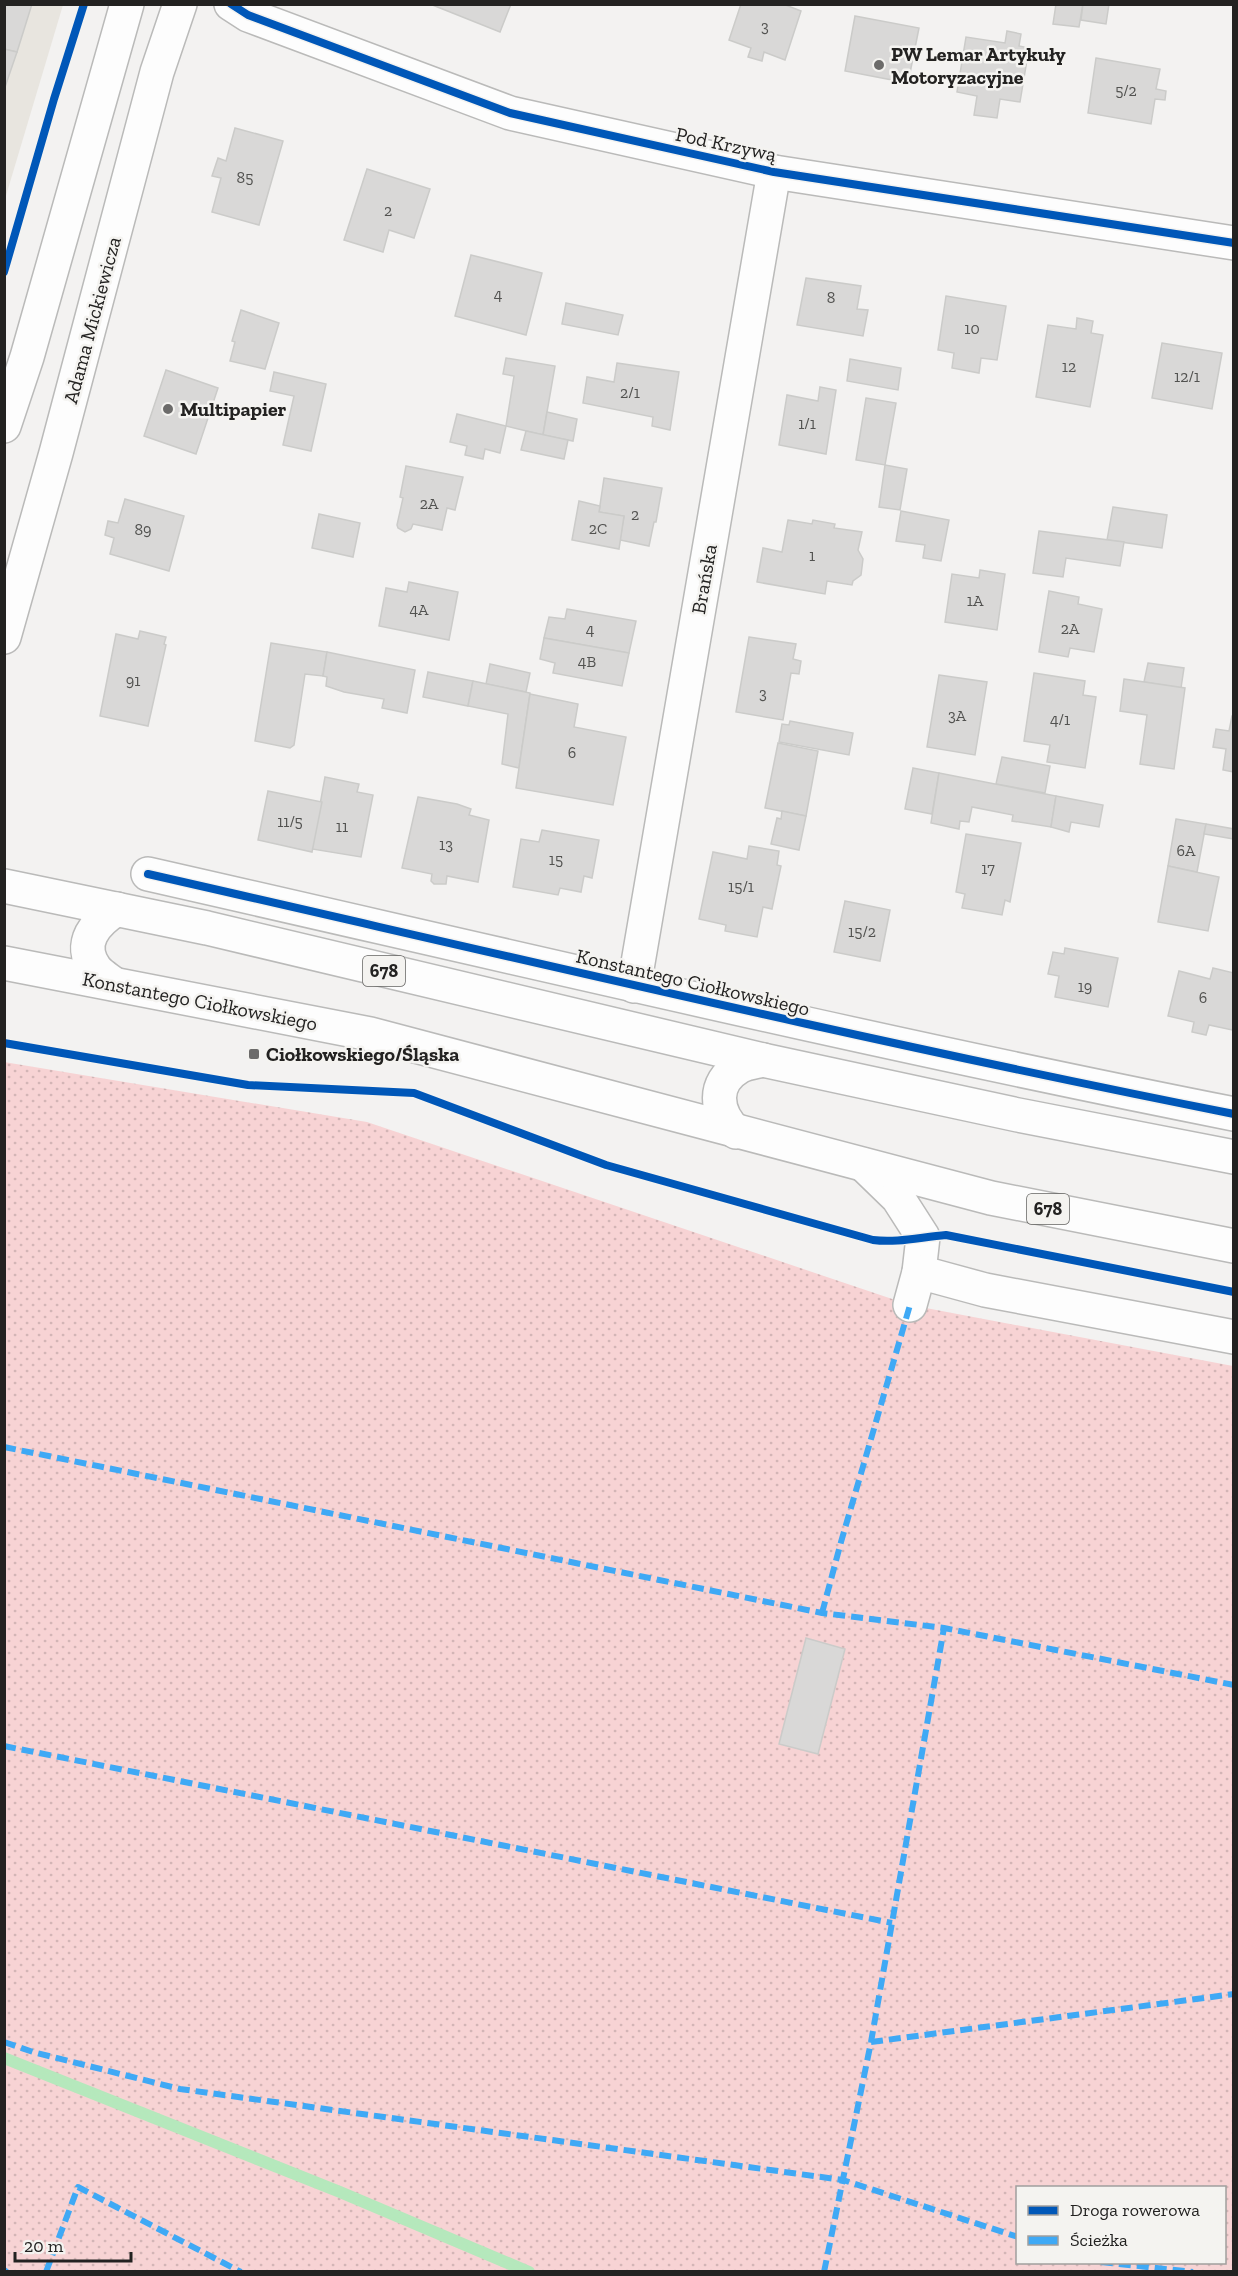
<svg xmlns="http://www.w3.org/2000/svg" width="1238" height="2276" viewBox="0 0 1238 2276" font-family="'Zilla Slab',serif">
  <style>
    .built { fill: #e8e5df }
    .grass { fill: url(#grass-dots); fill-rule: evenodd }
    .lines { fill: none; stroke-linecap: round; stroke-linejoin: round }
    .stream { stroke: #b5e8bc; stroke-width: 12 }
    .building { fill: #d9d8d7; stroke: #cbcbc9; stroke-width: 1.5 }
    .minor-casing { stroke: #babab9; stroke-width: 36 }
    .major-casing { stroke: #babab9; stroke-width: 36 }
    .minor { stroke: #fdfdfd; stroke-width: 33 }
    .major { stroke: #fdfdfd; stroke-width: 33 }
    .quiet { stroke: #3fa9f5; stroke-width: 6; stroke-dasharray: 12 6; stroke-linecap: butt }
    .cycleway-casing { stroke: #f4f3f0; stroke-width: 11 }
    .cycleway { stroke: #0057b8; stroke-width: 8 }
    .poi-dot { fill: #6c6b6a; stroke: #f4f3f0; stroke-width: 2 }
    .labels { text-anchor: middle; stroke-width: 5; stroke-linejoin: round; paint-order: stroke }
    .number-label { font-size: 16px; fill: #525250 }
    .shield { fill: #f4f3f0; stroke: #62615f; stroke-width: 1.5 }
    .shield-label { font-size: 18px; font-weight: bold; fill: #232221 }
    .poi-label { font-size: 20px; font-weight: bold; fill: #232221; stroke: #f4f3f0; text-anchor: start }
    .street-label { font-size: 20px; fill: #232221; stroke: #f4f3f0 }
  </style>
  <defs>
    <pattern id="grass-dots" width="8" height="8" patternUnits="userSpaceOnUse" patternTransform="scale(1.5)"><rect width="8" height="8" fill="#f7d3d4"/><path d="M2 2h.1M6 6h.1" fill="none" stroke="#d3b5b6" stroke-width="1.8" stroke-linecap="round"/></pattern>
  </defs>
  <rect width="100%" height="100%" fill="#f3f2f1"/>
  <path class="built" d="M5,5H63L5,199Z"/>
  <path class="grass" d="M4,1062L367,1122L910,1305L1233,1366V2271H5ZM1018,2188H1224V2262H1018Z"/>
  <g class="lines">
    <path class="stream" d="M4,2058L340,2192L529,2272"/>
  </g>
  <g class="building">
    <path d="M4,4H32L17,52L4,49Z"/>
    <path d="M430,4H511L500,32Z"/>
    <path d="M741,4H783L801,11L785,60L764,52L762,61L748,57L751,48L729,40Z"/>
    <path d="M1056,4H1083L1079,27L1053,24Z"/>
    <path d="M1083,4H1109L1106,24L1081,20Z"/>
    <path d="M855,16L919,28L908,83L845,71Z"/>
    <path d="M1007,31L1021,34L1019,46L1029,48L1020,102L1000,99L997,118L974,115L977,96L957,92L966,37L1005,43Z"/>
    <path d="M4,49L17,52L4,90Z"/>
    <path d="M1096,58L1160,69L1156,89L1166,91L1165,100L1155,99L1151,124L1088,113Z"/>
    <path d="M235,128L283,141L259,225L212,212L221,178L212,176L218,158L226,161Z"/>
    <path d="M367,169L430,189L414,238L389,230L383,252L344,240Z"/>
    <path d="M471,255L542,273L526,335L455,316Z"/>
    <path d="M806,278L861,286L857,309L868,310L863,336L797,325Z"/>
    <path d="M946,296L1006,306L997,360L981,358L979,373L952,368L954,353L938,350Z"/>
    <path d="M566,303L623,315L618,335L562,324Z"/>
    <path d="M241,310L279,323L265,369L230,361L235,342L232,341Z"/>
    <path d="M1077,318L1093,321L1091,333L1103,335L1090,407L1036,397L1048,325L1076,329Z"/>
    <path d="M1162,343L1222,353L1212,409L1152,398Z"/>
    <path d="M506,358L555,366L543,435L506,426L514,376L503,374Z"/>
    <path d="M850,359L901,368L898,390L847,381Z"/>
    <path d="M617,363L679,372L670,430L652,426L653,417L583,403L587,377L614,382Z"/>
    <path d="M166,370L218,388L196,454L144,436Z"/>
    <path d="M274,372L326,384L311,451L283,445L294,396L270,391Z"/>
    <path d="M820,387L836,390L826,454L779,445L787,395L818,401Z"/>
    <path d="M866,398L896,403L885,465L856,460Z"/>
    <path d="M547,412L577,419L573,441L543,435Z"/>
    <path d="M457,414L506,426L500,453L485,449L483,459L465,455L467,446L450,442Z"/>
    <path d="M526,431L568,440L564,459L521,450Z"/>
    <path d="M885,465L907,469L900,510L879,507Z"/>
    <path d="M406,466L463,477L455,510L447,508L442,530L413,524L411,529L405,532L398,528L397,525L403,498L400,497Z"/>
    <path d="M604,478L662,488L656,522H654L649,546L620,540L624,516L599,512Z"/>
    <path d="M125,499L184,516L169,571L110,554L114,538L105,535L108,521L118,523Z"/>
    <path d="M579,501L600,506L599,512L624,516L619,549L572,540Z"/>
    <path d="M1113,507L1167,515L1162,548L1107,540Z"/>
    <path d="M901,511L949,520L941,561L923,558L925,545L896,541Z"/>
    <path d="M319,514L360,523L353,557L312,548Z"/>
    <path d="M788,520L812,524L813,520L835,524L834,528L862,532L858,550L863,559L861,575L853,581L852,585L827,581L825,594L757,582L763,548L782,552Z"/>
    <path d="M1039,531L1124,542L1120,566L1066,558L1063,577L1033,573Z"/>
    <path d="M980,570L1005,574L997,630L945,622L952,574L979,578Z"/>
    <path d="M409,582L458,592L449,640L379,626L386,588L407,592Z"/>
    <path d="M1049,591L1079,597L1078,604L1102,609L1094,652L1070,648L1068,657L1039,652Z"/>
    <path d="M567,609L636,621L629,653L544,638L549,617L565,619Z"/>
    <path d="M140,631L166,637L164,644L166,645L148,726L100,716L116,634L138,639Z"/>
    <path d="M749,637L796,644L793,659L801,661L799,674L791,673L783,720L736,712Z"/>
    <path d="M544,638L629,653L622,686L553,673L555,663L540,659Z"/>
    <path d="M271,643L327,652L323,676L305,674L294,745L290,748L255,741Z"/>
    <path d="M327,652L415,670L407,713L382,708L384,699L344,692L326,686L327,677L323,676Z"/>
    <path d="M1148,663L1184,668L1181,688L1144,682Z"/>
    <path d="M490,664L530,673L526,692L486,684Z"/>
    <path d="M428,672L473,681L468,706L423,697Z"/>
    <path d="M1034,673L1085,681L1083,695L1096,697L1085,768L1047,762L1050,745L1024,741Z"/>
    <path d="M939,675L987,682L975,755L927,747Z"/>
    <path d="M1124,679L1185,688L1174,769L1140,764L1147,715L1120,711Z"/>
    <path d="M473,681L530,693L519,768L502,764L508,714L468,706Z"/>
    <path d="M530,694L578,704L574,727L626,737L613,805L516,788Z"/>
    <path d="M1232,716H1234V772L1223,770L1226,749L1213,747L1216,729L1229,731Z"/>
    <path d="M790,721L853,733L849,755L779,742L782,724L789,725Z"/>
    <path d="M778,743L818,751L806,816L765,808Z"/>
    <path d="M1002,757L1050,766L1045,793L996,784Z"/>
    <path d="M913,768L939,773L932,814L905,809Z"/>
    <path d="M939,773L1056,796L1051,827L1012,821L1013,815L972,807L969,822L960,821L959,829L931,823Z"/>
    <path d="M325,777L359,784L357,792L373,795L361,857L312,849Z"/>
    <path d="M268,791L322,802L312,852L258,840Z"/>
    <path d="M1056,796L1103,805L1099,827L1071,822L1069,832L1051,827Z"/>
    <path d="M418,797L457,804L471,809L469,815L489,820L478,882L447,876L446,884H434L431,881L432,874L402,868Z"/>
    <path d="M782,811L806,816L799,850L771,844L777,818L781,819Z"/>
    <path d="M1176,819L1206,824L1197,872L1168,866Z"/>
    <path d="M1206,824L1234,829V839L1204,834Z"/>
    <path d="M542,830L599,840L592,878L584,876L581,892L560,888L558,895L513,887L521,839L539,842Z"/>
    <path d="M966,834L1021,843L1010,902L1005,900L1002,915L962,908L965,894L956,892Z"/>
    <path d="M749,846L779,851L777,865L781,866L772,909L763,907L757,937L725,931L726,925L699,919L713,852L747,859Z"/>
    <path d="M1168,866L1219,877L1208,931L1158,922Z"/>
    <path d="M845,901L890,910L880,961L834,952Z"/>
    <path d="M1065,948L1118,958L1108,1007L1055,997L1059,976L1048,974L1053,952L1064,954Z"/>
    <path d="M1213,968L1234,973V1025L1232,1030L1209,1025L1206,1035L1192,1032L1194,1022L1168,1016L1179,971L1210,979Z"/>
    <path d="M806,1638L845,1649L818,1754L779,1744Z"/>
  </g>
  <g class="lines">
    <g class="minor-casing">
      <g id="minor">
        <path d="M231,4L248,15L510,113L774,172L1234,243"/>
        <path d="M4,426L27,357L127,4"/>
        <path d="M4,637L56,453L157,72L180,4"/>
        <path d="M148,874C509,956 870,1042 1234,1114"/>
        <path d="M634,986L774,172"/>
        <path d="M864,1165L898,1198L923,1237L919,1272L910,1305"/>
        <path d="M919,1272L985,1290L1234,1337"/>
      </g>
    </g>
    <g class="major-casing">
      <g id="major">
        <path d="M4,886L207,928L763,1060L1018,1115L1234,1157"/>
        <path d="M4,963L370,1034L991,1198L1234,1246"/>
        <path d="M114,984C108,979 100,975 95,968C77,943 96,922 117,909"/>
        <path d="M736,1132C715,1112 712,1083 739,1067C746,1063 756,1062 763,1060"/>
      </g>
    </g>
    <use href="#minor" class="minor"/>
    <use href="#major" class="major"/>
    <g class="quiet">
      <path d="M4,1447L822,1613L944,1628L1234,1685"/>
      <path d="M822,1613L841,1542L910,1305"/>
      <path d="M4,1746L892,1923"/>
      <path d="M4,2042L33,2052L180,2089L843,2180L1018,2237"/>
      <path d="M871,2042L1234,1994"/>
      <path d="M1101,2262L1193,2272"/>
      <path d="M4,2270L7,2272"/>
      <path d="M46,2272L78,2187L241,2272"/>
      <path d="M824,2272L871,2042L944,1628"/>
    </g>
    <g class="cycleway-casing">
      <g id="cycleway">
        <path d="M231,4L248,15L510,113L774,172L1234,243"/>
        <path d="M4,272L54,99L84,4"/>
        <path d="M148,874C509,956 870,1042 1234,1114"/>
        <path d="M4,1043L248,1085L414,1093L606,1165L873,1240C897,1243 921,1237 946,1235L1234,1292"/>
      </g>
    </g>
    <use href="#cycleway" class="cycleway"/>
  </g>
  <g class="poi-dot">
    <circle cx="879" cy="65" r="6"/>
    <circle cx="168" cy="409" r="6"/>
    <rect x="248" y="1048" width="12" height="12" rx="3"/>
  </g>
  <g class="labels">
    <g class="number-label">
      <text x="765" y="32">3</text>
      <text x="1126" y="96">5/2</text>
      <text x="245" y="183">85</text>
      <text x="388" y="216">2</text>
      <text x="498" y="300">4</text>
      <text x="831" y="303">8</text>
      <text x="972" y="334">10</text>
      <text x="1069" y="372">12</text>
      <text x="1187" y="382">12/1</text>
      <text x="630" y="398">2/1</text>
      <text x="807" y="429">1/1</text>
      <text x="429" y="509">2A</text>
      <text x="635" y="520">2</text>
      <text x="598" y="534">2C</text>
      <text x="143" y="535">89</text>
      <text x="812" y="561">1</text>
      <text x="975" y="606">1A</text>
      <text x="419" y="615">4A</text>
      <text x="1070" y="634">2A</text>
      <text x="590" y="635">4</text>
      <text x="587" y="667">4B</text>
      <text x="133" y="686">91</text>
      <text x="763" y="699">3</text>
      <text x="957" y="721">3A</text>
      <text x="1060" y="725">4/1</text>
      <text x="572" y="758">6</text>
      <text x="290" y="827">11/5</text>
      <text x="342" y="832">11</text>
      <text x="446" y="850">13</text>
      <text x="1186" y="856">6A</text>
      <text x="556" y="865">15</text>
      <text x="988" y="874">17</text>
      <text x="741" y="892">15/1</text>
      <text x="862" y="937">15/2</text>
      <text x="1085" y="992">19</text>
      <text x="1203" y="1003">6</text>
    </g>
    <g class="shield">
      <rect x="363" y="956" width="42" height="30" rx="4.5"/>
      <rect x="1027" y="1194" width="42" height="30" rx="4.5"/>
    </g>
    <g class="shield-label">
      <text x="384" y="977">678</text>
      <text x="1048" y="1215">678</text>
    </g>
    <g class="poi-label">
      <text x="891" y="61">PW Lemar Artykuły<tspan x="891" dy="23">Motoryzacyjne</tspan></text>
      <text x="180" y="416">Multipapier</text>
      <text x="266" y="1061">Ciołkowskiego/Śląska</text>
    </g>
    <g class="street-label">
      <text transform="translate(726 144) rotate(12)" y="7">Pod Krzywą</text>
      <text transform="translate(92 320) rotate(-75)" y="7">Adama Mickiewicza</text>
      <text transform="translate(704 579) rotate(-80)" y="7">Brańska</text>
      <text transform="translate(693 982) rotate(13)" y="7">Konstantego Ciołkowskiego</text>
      <text transform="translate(200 1001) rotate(11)" y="7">Konstantego Ciołkowskiego</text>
    </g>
  </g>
  <rect width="1238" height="2276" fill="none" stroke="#232221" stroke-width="12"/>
  <rect x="1016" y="2186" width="210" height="78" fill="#f4f3f0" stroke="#a09f9d" stroke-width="1.5"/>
  <rect x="1028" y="2206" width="30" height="9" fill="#0057b8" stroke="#a09f9d" stroke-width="1.5"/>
  <text x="1070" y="2216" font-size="18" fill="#232221">Droga rowerowa</text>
  <rect x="1028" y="2236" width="30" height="9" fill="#3fa9f5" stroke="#a09f9d" stroke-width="1.5"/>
  <text x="1070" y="2246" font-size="18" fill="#232221">Ścieżka</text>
  <path d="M15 2252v9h116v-9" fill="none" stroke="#232221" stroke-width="3"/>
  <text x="24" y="2252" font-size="18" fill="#232221" stroke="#f4f3f0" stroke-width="4.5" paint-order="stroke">20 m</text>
</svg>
